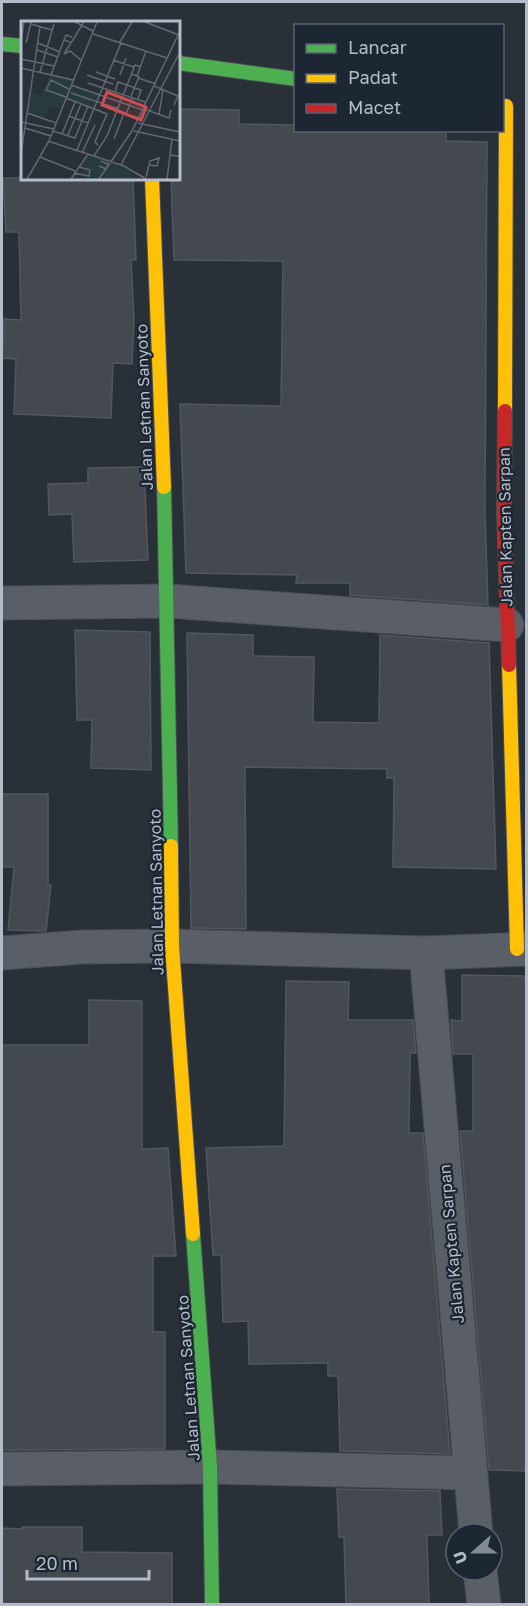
<svg xmlns="http://www.w3.org/2000/svg" width="528" height="1606" viewBox="0 0 528 1606" font-family="'Golos Text',sans-serif">
  <style>
    .building { fill: #444950; stroke: #52575f; stroke-width: 1.5 }
    .lines { fill: none; stroke-linecap: round; stroke-linejoin: round }
    .street-casing { stroke: #484c53; stroke-width: 35 }
    .fast-casing { stroke: #484c53; stroke-width: 16 }
    .slow-casing { stroke: #484c53; stroke-width: 16 }
    .jam-casing { stroke: #484c53; stroke-width: 16 }
    .street { stroke: #5a5e66; stroke-width: 33 }
    .fast { stroke: #4caf50; stroke-width: 14 }
    .slow { stroke: #ffc107; stroke-width: 14 }
    .jam { stroke: #c62828; stroke-width: 14 }
    .labels { text-anchor: middle; stroke-width: 4.5; stroke-linejoin: round; paint-order: stroke }
    .street-label { font-size: 16px; fill: #b4bcc9; stroke: #1d2633 }
    .inset-road { fill: none; stroke: #616872; stroke-width: 1.5 }
    .view { fill: #ce4d50; fill-opacity: 0.15; stroke: #ce4d50; stroke-width: 3 }
    .inset-edge { fill: none; stroke: #b4bcc9; stroke-width: 3 }
  </style>
  <rect width="100%" height="100%" fill="#2a3038"/>
  <g class="building">
    <path d="M178,109L239,110V124L296,125V130L446,132V141L487,142L485,513L488,605L350,595V583H296L297,575L186,573L180,404L281,406L283,261L174,260L171,178H178Z"/>
    <path d="M3,178H133L136,260H131L134,319L132,364L113,363L111,418L14,414L16,359L2,358L4,319L21,320L19,232H6Z"/>
    <path d="M144,467L148,560L74,562L72,514L49,515L48,484L88,483V468Z"/>
    <path d="M75,630L150,632L151,770L91,768L92,720H77Z"/>
    <path d="M187,633L253,635V656L314,657L313,722L379,723L380,635L489,643L496,869L393,867L394,778H387V769L245,767L246,929L191,928Z"/>
    <path d="M2,794H48V885H51L46,931L8,930L14,867H2Z"/>
    <path d="M462,975L526,976V1471L489,1470L460,1131H473V1054H453L451,1020L462,1021Z"/>
    <path d="M286,981L349,982L348,1020H413L416,1053H410L409,1133H423L450,1454L340,1451L338,1376H328V1363L249,1364L248,1321L223,1322L221,1255H213L206,1148L284,1146Z"/>
    <path d="M89,1000L142,1001V1149L168,1148L176,1256H153V1332H165V1449L2,1450V1045H89Z"/>
    <path d="M337,1489L440,1491L442,1535H427L429,1605H346L344,1537H339Z"/>
    <path d="M22,1527H82V1552L172,1553V1605H2V1528L22,1529Z"/>
  </g>
  <g class="lines">
    <g class="street-casing">
      <g id="street">
        <path d="M2,603L168,601L507,625"/>
        <path d="M2,953L82,947L172,946L426,953L526,949"/>
        <path d="M426,953L476,1534"/>
        <path d="M2,1469L210,1467L469,1473"/>
        <path d="M480,1570L484,1604"/>
      </g>
    </g>
    <g class="fast-casing">
      <g id="fast">
        <path d="M2,44L22,46"/>
        <path d="M178,63L296,79"/>
        <path d="M164,487L171,846"/>
        <path d="M193,1234L210,1467L212,1604"/>
      </g>
    </g>
    <g class="slow-casing">
      <g id="slow">
        <path d="M152,178L164,487"/>
        <path d="M505,411L506,106"/>
        <path d="M509,665L517,949"/>
        <path d="M171,846L172,946L193,1234"/>
      </g>
    </g>
    <g class="jam-casing">
      <path id="jam" d="M505,411L504,513L509,665"/>
    </g>
    <use href="#street" class="street"/>
    <use href="#fast" class="fast"/>
    <use href="#slow" class="slow"/>
    <use href="#jam" class="jam"/>
  </g>
  <g class="labels">
    <g class="street-label">
      <text transform="translate(144 407) rotate(-92)" y="6">Jalan Letnan Sanyoto</text>
      <text transform="translate(505 527) rotate(-91)" y="6">Jalan Kapten Sarpan</text>
      <text transform="translate(156 892) rotate(-91)" y="6">Jalan Letnan Sanyoto</text>
      <text transform="translate(451 1244) rotate(-95)" y="6">Jalan Kapten Sarpan</text>
      <text transform="translate(188 1378) rotate(-94)" y="6">Jalan Letnan Sanyoto</text>
    </g>
  </g>
  <g transform="translate(21 21)">
    <rect width="159" height="159" fill="#2a3038"/>
    <path d="M29,54L52,59L51,64L79,75L73,88L46,77L41,88L29,85L24,98L7,92L10,72L20,74ZM67,133L101,144L112,151L110,158H66L59,145Z" fill="#273a3e"/>
    <path class="inset-road" d="M54,1L72,10M124,1L158,14M10,3L31,9M72,13L146,37M0,20L3,1M49,21L43,19L45,14L51,16M99,21L111,1M5,22L10,1M17,22L39,31M16,29L37,36M43,33L63,1M43,33L49,30L60,39M0,38L33,45M92,39L113,46M0,47L52,59M19,51L33,3M75,51L94,58M30,54L43,19M66,54L92,63M99,54L105,37M116,55L125,30M117,57L135,63M67,62L124,81M50,64L122,89M133,65L157,75L153,84M94,71L97,61L120,69L117,78M50,72L98,88M110,75L118,56L111,53M45,76L25,69L30,59L48,68M45,77L86,93L74,121L77,124M126,89L148,97L150,89M97,90L118,98M6,92L35,102M105,93L112,76M138,93L142,69M48,95L67,102M0,101L33,108M117,102L159,111M4,107L30,115M32,110L54,117L67,85M113,110L159,120M41,113L54,81M47,114L60,83M93,118L103,92M151,118L149,134L158,135M27,120L103,145L125,158M56,129L100,22M61,132L74,104M0,133L19,6M73,135L86,115L114,44L120,46M19,136L54,150M100,144L159,31M78,145L85,148L87,143L80,140M53,152L68,155L69,149L58,146M125,156L129,140L138,137L136,145L128,144M6,158L28,120L76,1M50,158L67,133M78,158L111,110L159,10M146,158L149,134"/>
    <path class="view" d="M86,71L125,86L120,99L81,84Z"/>
    <rect width="159" height="159" class="inset-edge"/>
  </g>
  <rect width="528" height="1606" fill="none" stroke="#b4bcc9" stroke-width="6"/>
  <rect x="294" y="24" width="210" height="108" fill="#1d2633" stroke="#59626f" stroke-width="1.5"/>
  <rect x="306" y="44" width="30" height="9" fill="#4caf50" stroke="#59626f" stroke-width="1.5"/>
  <text x="348" y="54" font-size="18" fill="#b4bcc9">Lancar</text>
  <rect x="306" y="74" width="30" height="9" fill="#ffc107" stroke="#59626f" stroke-width="1.5"/>
  <text x="348" y="84" font-size="18" fill="#b4bcc9">Padat</text>
  <rect x="306" y="104" width="30" height="9" fill="#c62828" stroke="#59626f" stroke-width="1.5"/>
  <text x="348" y="114" font-size="18" fill="#b4bcc9">Macet</text>
  <g transform="translate(474 1552) rotate(249)"><circle r="28" fill="#1d2633" stroke="#59626f" stroke-width="1.5"/>
  <path d="M0-4.5L10 22L0 15L-10 22Z" fill="#848b96"/>
  <text y="-9" font-size="16" font-weight="bold" text-anchor="middle" fill="#b4bcc9">U</text>
  </g>
  <path d="M27 1570v9h122v-9" fill="none" stroke="#b4bcc9" stroke-width="3"/>
  <text x="36" y="1570" font-size="18" fill="#b4bcc9" stroke="#1d2633" stroke-width="4.5" paint-order="stroke">20 m</text>
</svg>
